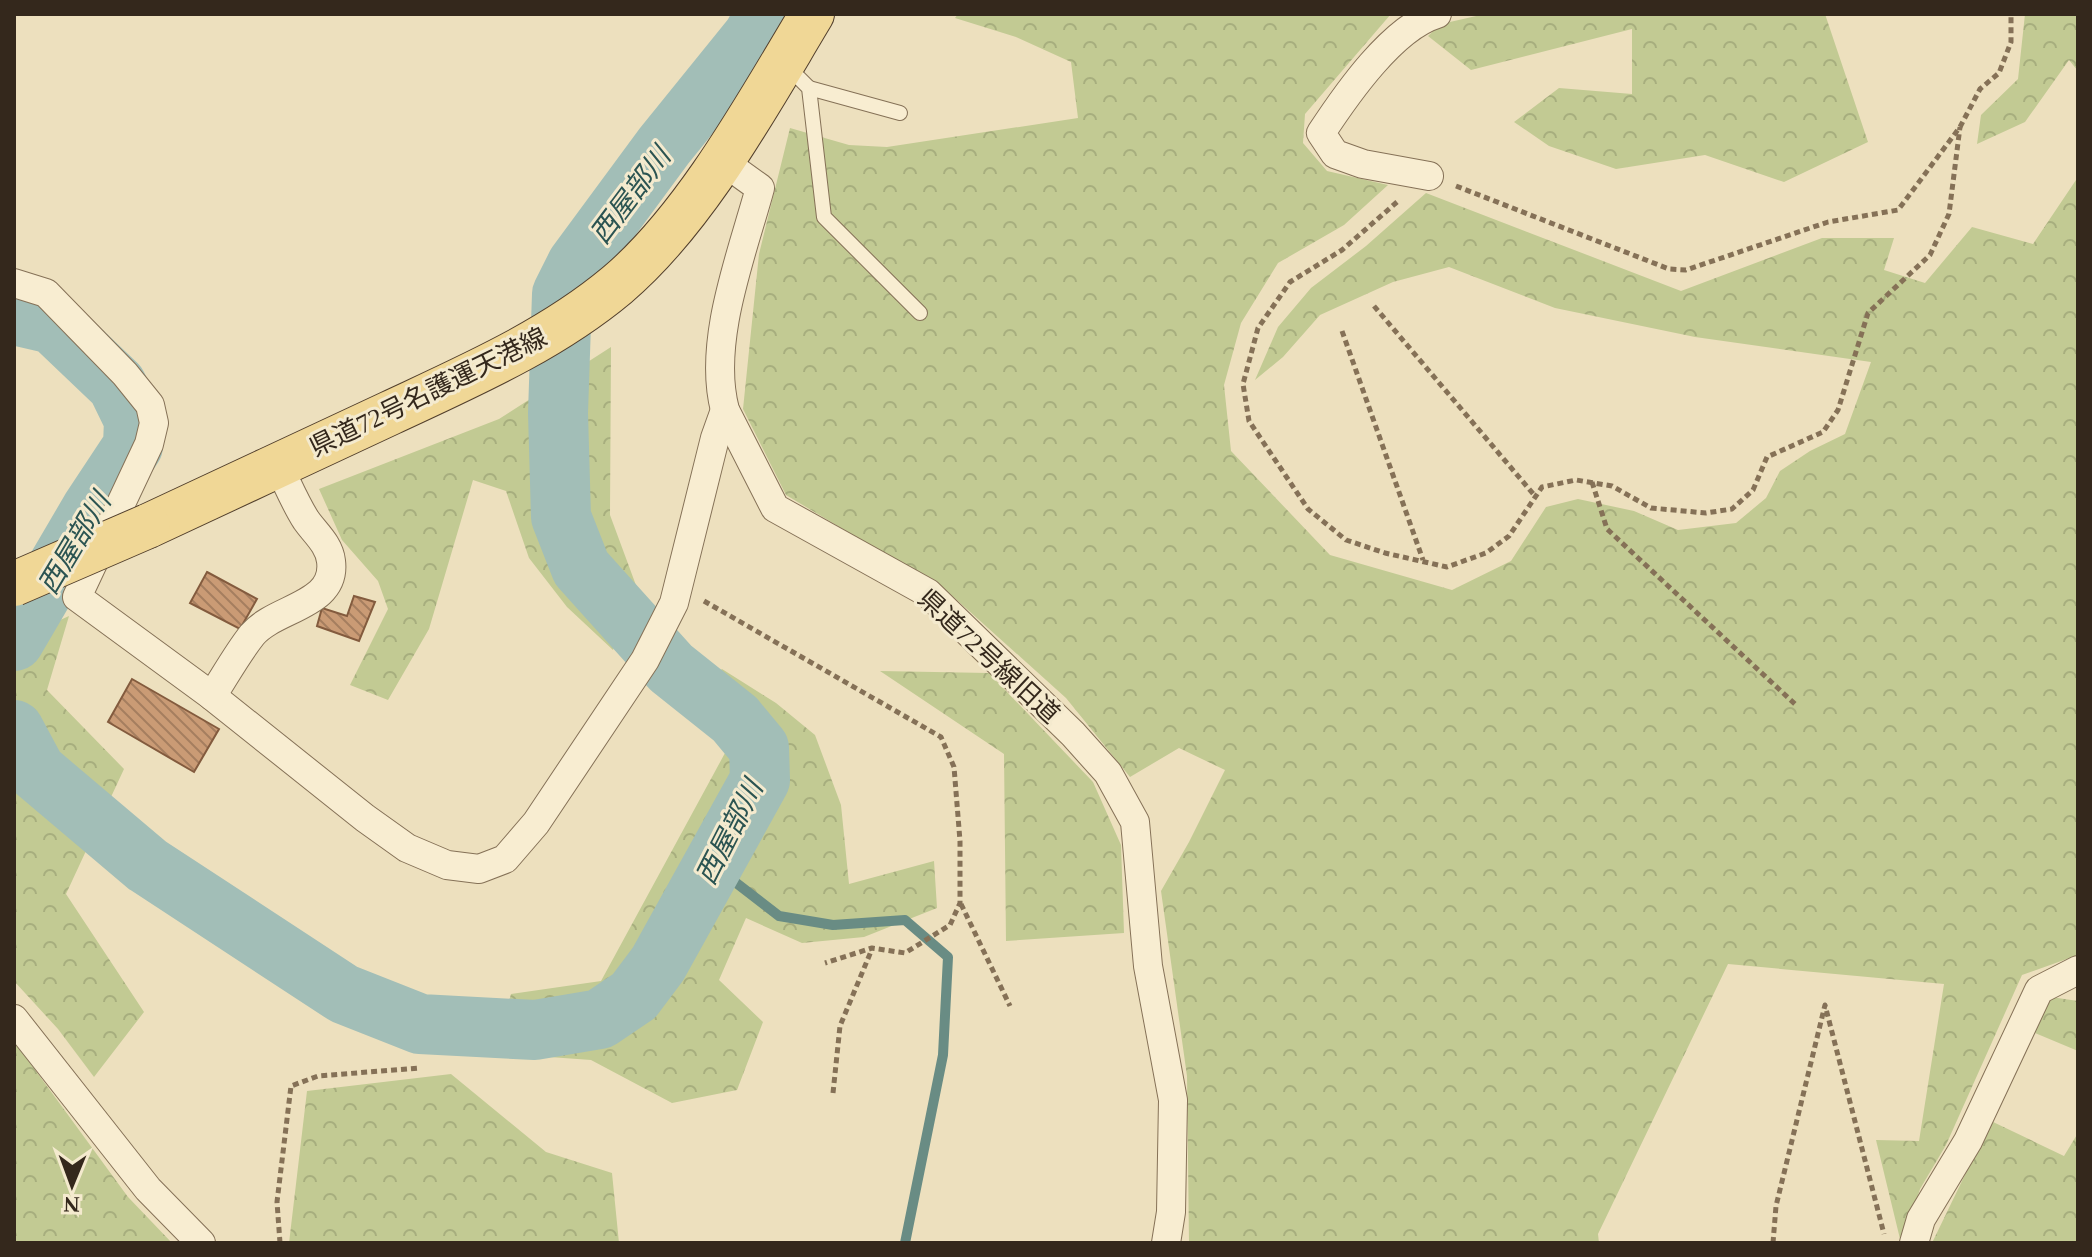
<svg xmlns="http://www.w3.org/2000/svg" width="2092" height="1257" viewBox="0 0 2092 1257" font-family="'Times New Roman','Noto Sans JP',serif">
  <style>
    .forest { fill: url(#forest-crowns) }
    .lines { fill: none; stroke-linecap: round; stroke-linejoin: round }
    .stream { stroke: #698c84; stroke-width: 10 }
    .river { stroke: #a2beb7; stroke-width: 60 }
    .building { fill: url(#building-back-hatch); stroke: #835b3e; stroke-width: 2 }
    .service-casing { stroke: #857157; stroke-width: 16 }
    .minor-casing { stroke: #857157; stroke-width: 30 }
    .primary-casing { stroke: #523f2c; stroke-width: 46 }
    .path { stroke: #857157; stroke-width: 5; stroke-dasharray: 6 4; stroke-linecap: butt }
    .service { stroke: #f8edd1; stroke-width: 14 }
    .minor { stroke: #f8edd1; stroke-width: 28 }
    .primary { stroke: #f0d796; stroke-width: 44 }
    .primary-bridge-casing { stroke: #523f2c; stroke-width: 46; stroke-linecap: butt }
    .primary-bridge { stroke: #f0d796; stroke-width: 44 }
    .labels { text-anchor: middle; stroke-width: 6; stroke-linejoin: round; paint-order: stroke }
    .street-label { font-size: 26px; fill: #34281c; stroke: #f4eace }
    .water-label { font-size: 28px; font-style: italic; fill: #2b5452; stroke: #f4eace }
  </style>
  <defs>
    <pattern id="forest-crowns" width="20" height="18" patternUnits="userSpaceOnUse" patternTransform="scale(2)"><rect width="20" height="18" fill="#c2ca93"/><path d="M2 6a3 3 0 1 1 6 0M12 15a3 3 0 1 1 6 0" fill="none" stroke="#a7ae7e"/></pattern>
    <pattern id="building-back-hatch" width="6" height="6" patternUnits="userSpaceOnUse" patternTransform="scale(2)"><rect width="6" height="6" fill="#ca9b75"/><path d="M-1 5l2 2M0 0l6 6M5-1l2 2" fill="none" stroke="#a57e5f"/></pattern>
  </defs>
  <rect width="100%" height="100%" fill="#ede0be"/>
  <g class="forest">
    <path d="M958,14H1391L1305,114L1303,143L1327,171L1388,185L1344,225L1278,263L1241,323L1224,385L1231,451L1330,555L1452,590L1511,561L1546,507L1578,499L1634,511L1678,530L1736,523L1766,498L1780,471L1810,451L1845,434L1871,362L1695,337L1555,308L1449,267L1393,282L1320,315L1283,357L1255,380L1278,327L1311,288L1366,246L1426,193L1681,291L1822,238H1894L1884,270L1925,283L1972,227L2033,244L2078,177V955L2022,975L1946,1145L1920,1189L1903,1243H1901L1876,1140L1919,1141L1944,984L1728,964L1598,1234L1599,1243H1189L1187,1076L1161,891L1189,842L1225,770L1179,748L1130,777L1066,698L948,592L786,495L743,409L759,254L790,128L849,145L887,147L1078,118L1071,62L1016,37L955,18Z"/>
    <path d="M1485,14H1825L1868,142L1784,182L1705,155L1616,169L1549,146L1514,122L1559,88L1632,94V29L1471,70L1428,36L1441,24Z"/>
    <path d="M2025,14H2078V71L2069,60L2025,122L1977,144L1981,115L2018,79Z"/>
    <path d="M611,347L610,515L637,588L613,650L567,607L529,558L506,491L473,480L429,629L388,700L350,685L388,609L378,581L342,540L319,489L499,419Z"/>
    <path d="M69,616L47,690L124,769L66,894L144,1012L94,1077L58,1029L14,981V641Z"/>
    <path d="M722,669L776,703L815,735L841,805L849,884L934,861L937,908L864,937L802,943L746,918L719,980L763,1022L737,1090L672,1103L591,1060L495,1053L511,994L601,981L731,742L688,697Z"/>
    <path d="M880,671L989,673L1093,782L1121,845L1124,933L1006,941L1004,754Z"/>
    <path d="M2051,997L2078,1001V1051L2035,1033Z"/>
    <path d="M14,1041L128,1197L172,1243H14Z"/>
    <path d="M451,1074L546,1152L612,1173L619,1243H289L307,1091Z"/>
    <path d="M1991,1121L2064,1156L2078,1133V1243H1932Z"/>
  </g>
  <g class="lines">
    <path class="stream" d="M713,865L779,916L833,925L905,920L948,957L943,1055L905,1243"/>
    <g class="river">
      <path d="M14,315L53,324L117,385L134,420L133,446L92,508L14,641"/>
      <path d="M14,730L36,771L147,865L344,994L420,1024L535,1030L600,1019L634,996L658,964L760,780L759,748L735,719L671,668L581,568L561,517L558,413L562,294L577,264L664,146L753,36L765,14"/>
    </g>
  </g>
  <g class="building">
    <path d="M207,572L257,599L240,629L190,603Z"/>
    <path d="M354,596L375,602L359,641L317,626L322,608L347,616Z"/>
    <path d="M132,679L219,729L194,772L108,722Z"/>
  </g>
  <g class="lines">
    <g class="service-casing">
      <g id="service">
        <path d="M786,65L809,88L824,217L920,313"/>
        <path d="M809,88L900,113"/>
      </g>
    </g>
    <g class="minor-casing">
      <g id="minor">
        <path d="M721,160L760,188C742,254 707,342 725,410L775,508L928,593L1073,734L1108,773L1135,822L1148,966L1173,1100L1171,1212L1166,1243"/>
        <path d="M1429,176L1363,164L1335,154L1321,133C1346,95 1392,28 1437,14"/>
        <path d="M14,283L46,293L125,374L150,405L154,423L149,444L77,597L212,696L365,818L407,848L447,865L479,869L505,859L536,823L645,660L674,603L715,438L725,410"/>
        <path d="M212,696C225,676 237,654 252,635C275,607 337,606 331,561C329,544 315,533 306,520C295,503 287,483 278,465"/>
        <path d="M14,1019L148,1189L201,1243"/>
        <path d="M1914,1243L1921,1219L1968,1141L2039,990L2078,970"/>
      </g>
    </g>
    <g class="primary-casing">
      <path id="primary" d="M148,526C229,488 309,451 390,413C469,376 550,341 617,285C696,218 759,102 812,14"/>
    </g>
    <g class="path">
      <path d="M1456,186L1669,269L1686,270L1828,222L1898,210L1960,127L1980,89L1999,73L2011,42V14"/>
      <path d="M1397,202L1342,250L1290,282L1258,328L1243,384L1249,421L1308,509L1346,540L1385,553L1447,567L1486,553L1509,536L1542,487L1576,480L1612,486L1651,508L1706,513L1732,509L1753,490L1767,457L1823,432L1838,410L1868,313L1930,255L1949,214L1960,127"/>
      <path d="M1374,306L1535,496"/>
      <path d="M1342,331L1423,560"/>
      <path d="M1592,482L1607,529L1796,705"/>
      <path d="M704,601L941,737L954,767L960,841V903L950,925L905,953L872,948L825,963"/>
      <path d="M961,904L1010,1006"/>
      <path d="M833,1093L840,1026L872,949"/>
      <path d="M280,1243L277,1202L291,1086L318,1076L419,1068"/>
      <path d="M1773,1243L1776,1206L1825,1005L1884,1234"/>
    </g>
    <use href="#service" class="service"/>
    <use href="#minor" class="minor"/>
    <use href="#primary" class="primary"/>
    <g class="primary-bridge-casing">
      <path id="primary-bridge" d="M14,584L148,526"/>
    </g>
    <use href="#primary-bridge" class="primary-bridge"/>
  </g>
  <g class="labels">
    <g class="street-label">
      <text transform="translate(428 392) rotate(-26)" y="9">県道72号名護運天港線</text>
      <text transform="translate(989 656) rotate(43)" y="9">県道72号線旧道</text>
    </g>
    <g class="water-label">
      <text transform="translate(630 195) rotate(-53)" y="10">西屋部川</text>
      <text transform="translate(74 543) rotate(-59)" y="10">西屋部川</text>
      <text transform="translate(729 832) rotate(-63)" y="10">西屋部川</text>
    </g>
  </g>
  <rect width="2092" height="1257" fill="none" stroke="#34281c" stroke-width="32"/>
  <g transform="translate(72 1185) rotate(181)" stroke="#f4eace" stroke-width="6" paint-order="stroke">
  <path d="M0-6L14 30L0 20L-14 30Z" fill="#34281c"/>
  <text y="-12" font-size="22" font-weight="bold" text-anchor="middle" fill="#34281c">N</text>
  </g>
</svg>
